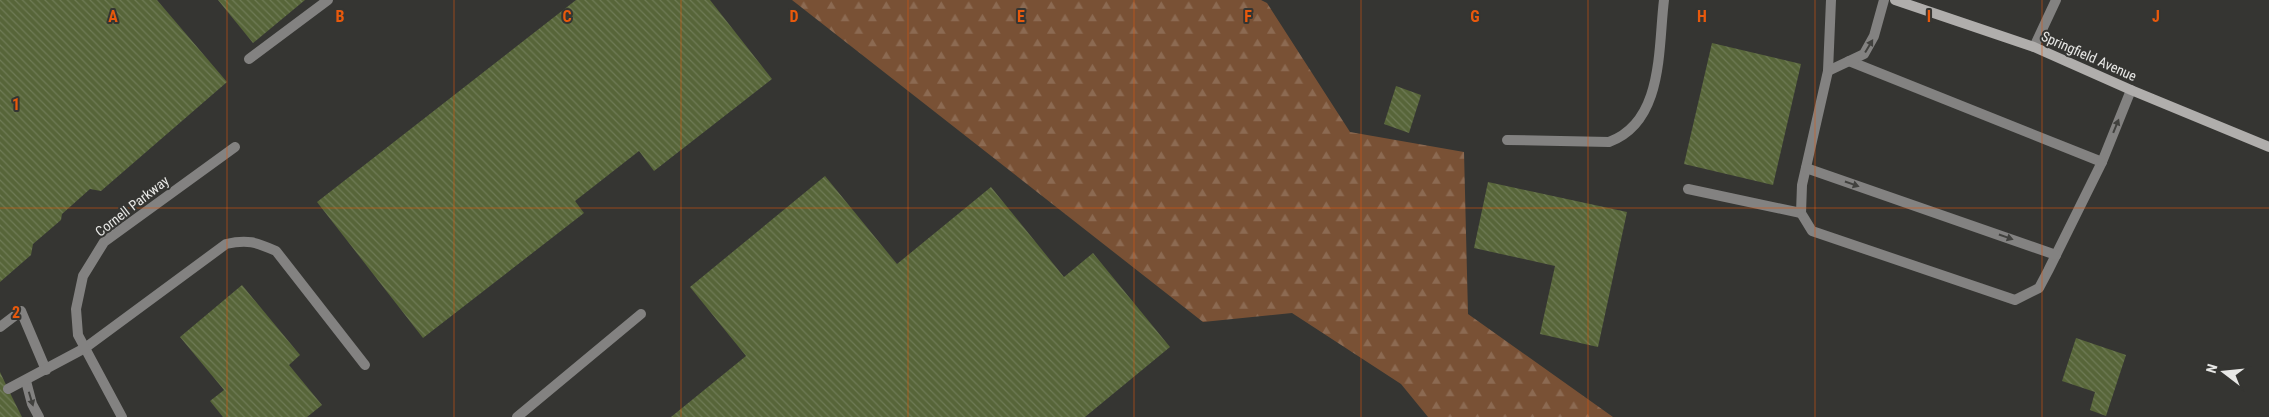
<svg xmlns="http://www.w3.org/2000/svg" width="2269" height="417" viewBox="0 0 2269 417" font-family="'Roboto Condensed',sans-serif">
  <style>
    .forest { fill: url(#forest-firs) }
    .building { fill: url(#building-back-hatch) }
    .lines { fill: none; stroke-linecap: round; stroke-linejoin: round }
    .service { stroke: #838281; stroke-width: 10 }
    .minor { stroke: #838281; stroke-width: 10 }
    .secondary { stroke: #b0aeac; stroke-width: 10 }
    .oneway { fill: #41413e }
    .grid { fill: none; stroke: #e8590c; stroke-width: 1; stroke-opacity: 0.55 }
    .labels { text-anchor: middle; stroke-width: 4; stroke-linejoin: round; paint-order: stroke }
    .street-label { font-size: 14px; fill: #e8e8e6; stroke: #353532 }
    .grid-label { font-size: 16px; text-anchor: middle; font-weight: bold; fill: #e8590c; stroke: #353532; stroke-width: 4; stroke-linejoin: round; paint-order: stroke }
  </style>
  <defs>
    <pattern id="forest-firs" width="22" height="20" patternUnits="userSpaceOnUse" patternTransform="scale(1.25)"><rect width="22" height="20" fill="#795135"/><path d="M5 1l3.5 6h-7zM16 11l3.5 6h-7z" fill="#8c6a52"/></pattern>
    <pattern id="building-back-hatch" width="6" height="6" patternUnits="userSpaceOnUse" patternTransform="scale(1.25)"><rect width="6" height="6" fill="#576539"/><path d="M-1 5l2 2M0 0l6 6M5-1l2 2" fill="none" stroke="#6f7b56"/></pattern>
  </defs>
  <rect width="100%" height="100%" fill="#353532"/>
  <path class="forest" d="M792,0H1261L1267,3L1350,132L1464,152L1468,314L1613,417H1428L1401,384L1292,313L1203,322Z"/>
  <g class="building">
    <path d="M0,0H157L227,82L101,191L90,189L62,214L61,220L33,244L31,255L0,282Z"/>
    <path d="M218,0H305L253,43Z"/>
    <path d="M576,0H710L772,79L654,171L639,151L575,201L584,213L423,338L317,202Z"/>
    <path d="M1712,43L1801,64L1773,185L1684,164Z"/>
    <path d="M1396,86L1421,95L1409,133L1384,124Z"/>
    <path d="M825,176L897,264L991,187L1064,277L1093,253L1170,347L1085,417H671L746,356L690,287Z"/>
    <path d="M1488,182L1627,212L1598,347L1540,334L1555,266L1474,248Z"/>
    <path d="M242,285L300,355L289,365L322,405L307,417H223L210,401L224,390L180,337Z"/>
    <path d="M2076,338L2126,355L2106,416L2090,410L2095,392L2062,381Z"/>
    <path d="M0,372L8,389L22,417H0Z"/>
  </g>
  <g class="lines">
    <g class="service">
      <path d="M1831,0L1828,71L1802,185L1801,213L1812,231L2015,300L2039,288L2048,271L2102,162L2131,90"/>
      <path d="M249,59L328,0"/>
      <path d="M1849,61L2102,162"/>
      <path d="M1828,71L1864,54L1874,36L1884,0"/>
      <path d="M1507,140L1609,142C1664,122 1658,48 1664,0"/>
      <path d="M1806,168L2056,255"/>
      <path d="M1688,189L1801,213"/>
      <path d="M0,327L21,311L46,370"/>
      <path d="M26,381L32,404L39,417"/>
      <path d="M8,389L85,348L226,244C247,239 256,242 276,251L365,365"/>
      <path d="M517,417L641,314"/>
    </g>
    <g class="minor">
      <path d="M2034,47L2056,0"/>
      <path d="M122,417L78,335L76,309L83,276L104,242L235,147"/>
    </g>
    <path class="secondary" d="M1895,0L2034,47L2131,90L2269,147"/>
  </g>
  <defs><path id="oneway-solid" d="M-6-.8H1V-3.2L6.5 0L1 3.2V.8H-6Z" transform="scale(1.25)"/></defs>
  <g class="oneway">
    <use href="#oneway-solid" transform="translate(1869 46) rotate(-59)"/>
    <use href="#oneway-solid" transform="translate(2116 126) rotate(-68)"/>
    <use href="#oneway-solid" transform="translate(1852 184) rotate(19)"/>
    <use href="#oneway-solid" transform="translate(2006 237) rotate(19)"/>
    <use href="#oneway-solid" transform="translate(31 399) rotate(73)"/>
  </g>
  <path class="grid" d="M227,0V417M454,0V417M681,0V417M908,0V417M1134,0V417M1361,0V417M1588,0V417M1815,0V417M2042,0V417M0,208H2269"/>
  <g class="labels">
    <g class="street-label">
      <text transform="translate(2089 56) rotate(24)" y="5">Springfield Avenue</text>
      <text transform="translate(132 206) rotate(-38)" y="5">Cornell Parkway</text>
    </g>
  </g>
  <g class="grid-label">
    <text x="113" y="22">A</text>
    <text x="340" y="22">B</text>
    <text x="567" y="22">C</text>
    <text x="794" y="22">D</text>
    <text x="1021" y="22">E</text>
    <text x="1248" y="22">F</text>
    <text x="1475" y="22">G</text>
    <text x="1702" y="22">H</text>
    <text x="1929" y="22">I</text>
    <text x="2156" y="22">J</text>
    <text x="16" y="110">1</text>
    <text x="16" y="318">2</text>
  </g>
  <g transform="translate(2224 372) rotate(286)" stroke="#353532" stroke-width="4" paint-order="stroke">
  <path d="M0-4L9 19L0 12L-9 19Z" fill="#e8e8e6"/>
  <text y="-8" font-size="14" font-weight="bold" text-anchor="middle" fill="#e8e8e6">N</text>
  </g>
</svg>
